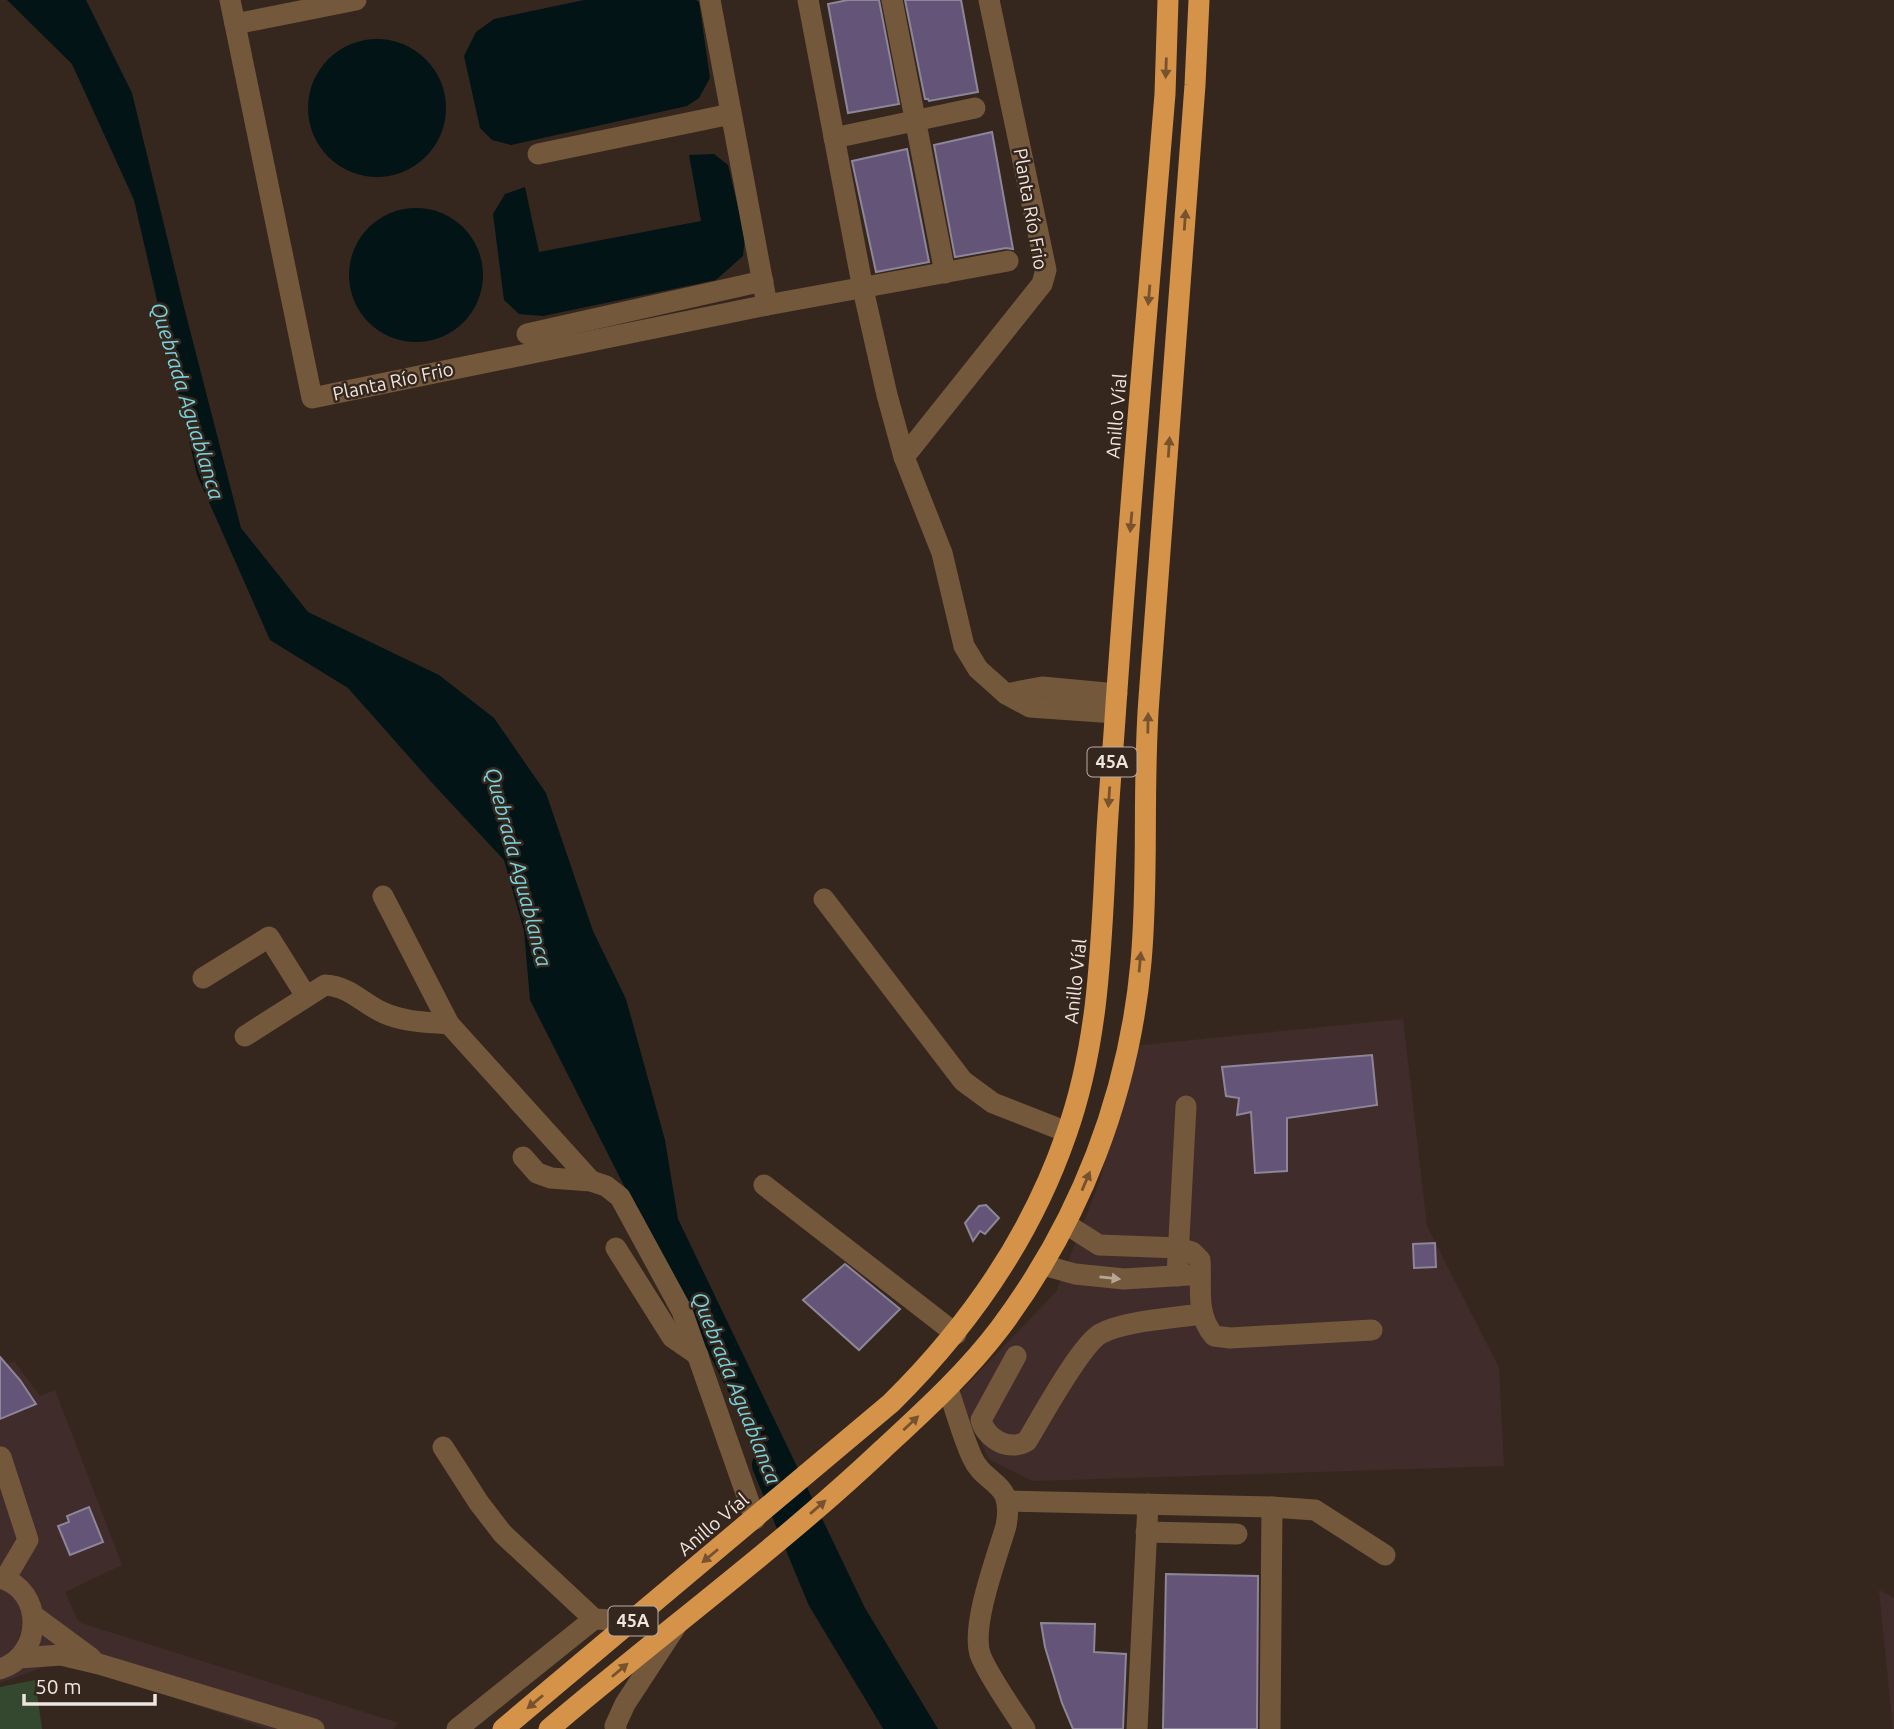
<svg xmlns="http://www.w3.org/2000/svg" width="1894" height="1729" viewBox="0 0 1894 1729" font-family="Ubuntu,sans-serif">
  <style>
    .industrial { fill: #412c2c }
    .green { fill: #344830 }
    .water { fill: #031416 }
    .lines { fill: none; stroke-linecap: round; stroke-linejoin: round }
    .river { stroke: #031416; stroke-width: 32 }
    .building { fill: #635478; stroke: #8d8698; stroke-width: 2 }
    .minor { stroke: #73583c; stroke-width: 21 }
    .highway { stroke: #d59249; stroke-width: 21 }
    .oneway { fill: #76522f }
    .oneway2 { fill: #b7a695 }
    .labels { text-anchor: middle; stroke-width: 5; stroke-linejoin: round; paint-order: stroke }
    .shield { fill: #36271e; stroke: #b7aca4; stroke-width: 2 }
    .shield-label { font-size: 18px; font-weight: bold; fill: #eee5de }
    .street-label { font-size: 19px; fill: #eee5de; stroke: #36271e }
    .water-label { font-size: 21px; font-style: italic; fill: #76d4df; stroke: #36271e }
  </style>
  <rect width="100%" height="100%" fill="#36271e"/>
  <g class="industrial">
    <path d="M1403,1019L1427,1226L1499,1368L1504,1466L1033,1481L989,1459L958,1394L1056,1292L1100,1181L1133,1046Z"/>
    <path d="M14,1361L40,1396L55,1390L122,1565L65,1592L77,1619L81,1623L399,1723L393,1729H267L63,1660L0,1683V1367Z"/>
    <path d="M1879,1590L1894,1598V1729H1893Z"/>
  </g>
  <path class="green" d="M35,1680L42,1729H0V1687Z"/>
  <g class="water">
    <path d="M7,0H86L132,93L184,307L241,528L308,612L439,675L494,718L546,793L593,931L626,999L665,1140L678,1219L865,1608L938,1729H899L530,1000L524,931L504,860L434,785L348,688L270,640L197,475L134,200L72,64Z"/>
    <path d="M584,0H696L699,2L710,78L699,98L687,106L511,145L492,140L480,128L464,56L476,32L494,19Z"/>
    <circle cx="377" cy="108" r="69"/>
    <path d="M714,154L728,165L745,237L743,256L716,280L543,316L519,314L504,300L493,214L505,194L525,187L539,252L701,221L689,155Z"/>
    <circle cx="416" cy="275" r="67"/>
  </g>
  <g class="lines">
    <path class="river" d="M768,1465L823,1598L902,1729"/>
  </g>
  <g class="building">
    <path d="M848,0H879L899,104L848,113L828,4Z"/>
    <path d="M905,0H961L978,92L929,101L928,99H925Z"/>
    <path d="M992,132L1013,249L1006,248L955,257L934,145Z"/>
    <path d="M907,149L929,262L876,272L852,161Z"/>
    <path d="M1372,1055L1377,1105L1287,1118V1171L1255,1173L1251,1112L1237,1115L1239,1098L1226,1096L1222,1067Z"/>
    <path d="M986,1205L999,1218L985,1234L980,1231L973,1241L965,1223L979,1206Z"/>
    <path d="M1435,1243L1436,1267L1414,1268L1413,1244Z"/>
    <path d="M845,1264L900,1309L859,1350L803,1300Z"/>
    <path d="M0,1357L20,1380L36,1404L0,1419Z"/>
    <path d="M89,1507L103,1542L70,1555L58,1526L69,1522L67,1516Z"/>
    <path d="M1166,1574L1258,1576L1257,1729H1163Z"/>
    <path d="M1041,1623L1095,1624L1094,1652L1126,1654L1123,1729H1073L1062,1703L1045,1647Z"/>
  </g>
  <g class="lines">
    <g class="minor">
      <path d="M230,0L312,398L767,305L1008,261"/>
      <path d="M710,0L767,305"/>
      <path d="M808,0L863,289L887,395L904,457L942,553L964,646L978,669L1006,694L1030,707L1115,713"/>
      <path d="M892,0L945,273"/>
      <path d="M235,24L356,0"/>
      <path d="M834,138L975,108"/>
      <path d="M538,154L731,114"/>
      <path d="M527,334L763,281"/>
      <path d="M904,457L1042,284L1046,270L989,0"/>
      <path d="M1006,694L1042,687L1117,694"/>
      <path d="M383,896L449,1024L591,1181"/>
      <path d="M824,899L963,1081L993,1103L1067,1132"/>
      <path d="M203,978L269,937L306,996"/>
      <path d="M245,1036L325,985C352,987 361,1003 384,1013C404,1022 427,1022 449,1024"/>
      <path d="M523,1157L537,1173L551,1178L591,1181L606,1186L620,1197L682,1311L755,1519"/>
      <path d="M764,1185L956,1334"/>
      <path d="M1066,1224L1099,1245L1179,1248L1192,1252L1200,1260C1202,1287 1195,1314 1214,1336L1230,1338L1372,1330"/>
      <path d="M616,1248L672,1337L698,1355"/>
      <path d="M1043,1265L1075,1274L1124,1279L1189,1275"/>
      <path d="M1177,1276L1186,1106"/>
      <path d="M1016,1356L981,1420C986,1439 1009,1452 1027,1441C1041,1418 1080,1346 1100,1334C1122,1321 1175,1318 1201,1314"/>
      <path d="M948,1389C956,1411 962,1435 972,1457C985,1487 1015,1479 1006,1526C997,1557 971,1624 980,1654C987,1674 1013,1710 1025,1729"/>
      <path d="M443,1447L479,1503L503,1534L594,1619"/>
      <path d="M1,1457L28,1540L5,1579"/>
      <path d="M1007,1501L1272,1507L1315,1510L1385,1555"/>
      <path d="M1146,1532L1237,1534"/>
      <path d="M0,1578C45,1590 43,1656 0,1669"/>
      <path d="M34,1616L91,1658"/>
      <path d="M19,1658L61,1655L99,1664L314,1729"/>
      <path d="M457,1729L594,1619L632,1621"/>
      <path d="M616,1729L615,1726L625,1704L676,1626"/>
      <path d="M1137,1729L1148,1504"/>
      <path d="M1270,1729L1272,1507"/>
    </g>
    <g class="highway">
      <path d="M503,1729L891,1403C969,1326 1030,1239 1066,1135C1099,1043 1101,947 1106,850C1108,806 1112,763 1115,719C1129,511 1148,302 1165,94L1168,0"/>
      <path d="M549,1729C659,1635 777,1549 882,1450C924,1411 966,1373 1000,1328C1080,1221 1129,1095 1141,962C1149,874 1142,786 1149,698C1164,494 1180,290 1195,85L1199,0"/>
    </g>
  </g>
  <defs><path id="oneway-solid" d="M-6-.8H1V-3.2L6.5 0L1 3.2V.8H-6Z" transform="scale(1.75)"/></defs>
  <g class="oneway">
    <use href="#oneway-solid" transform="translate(1166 68) rotate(92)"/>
    <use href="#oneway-solid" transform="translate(1185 220) rotate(-86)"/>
    <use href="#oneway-solid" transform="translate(1149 295) rotate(95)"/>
    <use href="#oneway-solid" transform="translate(1169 447) rotate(-86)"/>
    <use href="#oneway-solid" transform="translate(1131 522) rotate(95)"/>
    <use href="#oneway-solid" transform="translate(1148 723) rotate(-89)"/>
    <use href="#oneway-solid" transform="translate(1109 797) rotate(94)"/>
    <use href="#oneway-solid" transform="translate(1140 962) rotate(-85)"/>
    <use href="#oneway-solid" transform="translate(1086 1181) rotate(-67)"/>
    <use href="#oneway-solid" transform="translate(911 1423) rotate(-43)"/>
    <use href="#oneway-solid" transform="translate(818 1507) rotate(-41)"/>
    <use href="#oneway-solid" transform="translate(710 1556) rotate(140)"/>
    <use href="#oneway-solid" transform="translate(620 1670) rotate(-40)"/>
    <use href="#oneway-solid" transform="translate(535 1702) rotate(140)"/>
  </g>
  <use class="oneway2" href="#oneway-solid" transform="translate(1110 1278) rotate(6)"/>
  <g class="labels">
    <g class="shield">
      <rect x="1087.5" y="747.5" width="49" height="29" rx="5"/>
      <rect x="608.5" y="1606.5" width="49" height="29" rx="5"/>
    </g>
    <g class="shield-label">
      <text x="1112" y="768">45A</text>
      <text x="633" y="1627">45A</text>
    </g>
    <g class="street-label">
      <text transform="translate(1031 209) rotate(80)" y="7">Planta Río Frio</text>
      <text transform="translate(393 381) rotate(-12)" y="7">Planta Río Frio</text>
      <text transform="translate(1116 416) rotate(-85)" y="7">Anillo Víal</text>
      <text transform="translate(1075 981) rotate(-84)" y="7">Anillo Víal</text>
      <text transform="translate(713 1524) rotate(-40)" y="7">Anillo Víal</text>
    </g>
    <g class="water-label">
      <text transform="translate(187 401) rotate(73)" y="7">Quebrada Aguablanca</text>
      <text transform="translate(518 867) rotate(75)" y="7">Quebrada Aguablanca</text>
      <text transform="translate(736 1388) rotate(68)" y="7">Quebrada Aguablanca</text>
    </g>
  </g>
  <path d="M24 1694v10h131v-10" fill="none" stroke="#eee5de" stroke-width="3.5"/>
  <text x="35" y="1694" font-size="21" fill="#eee5de" stroke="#36271e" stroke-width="5" paint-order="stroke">50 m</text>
</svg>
